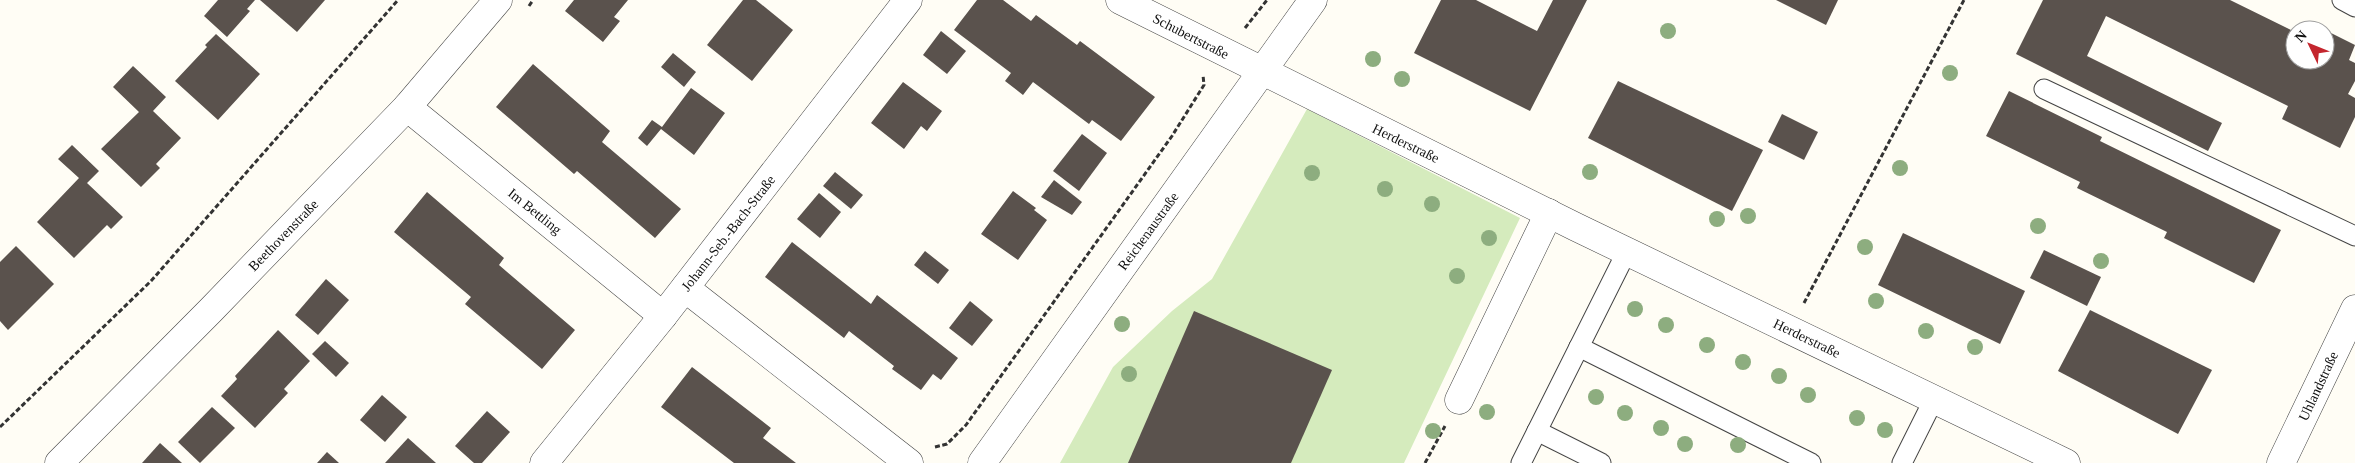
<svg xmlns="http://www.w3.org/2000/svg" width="2355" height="463" viewBox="0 0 2355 463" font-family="Georgia,serif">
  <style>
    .green { fill: #d5ebbd }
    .building { fill: #5a524d }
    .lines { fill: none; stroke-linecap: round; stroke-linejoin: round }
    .service-casing { stroke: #444; stroke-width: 21 }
    .minor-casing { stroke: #444; stroke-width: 29 }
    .path { stroke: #333; stroke-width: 3; stroke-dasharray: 5 2.5; stroke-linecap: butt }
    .service { stroke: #fff; stroke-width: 19 }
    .minor { stroke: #fff; stroke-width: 28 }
    .tree { fill: #8dad7f }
    .labels { text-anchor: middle; stroke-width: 5; stroke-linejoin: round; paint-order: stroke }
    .street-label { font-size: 14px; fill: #111; stroke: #fff }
  </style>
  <rect width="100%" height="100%" fill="#fffdf5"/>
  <path class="green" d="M1307,109L1520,218L1404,463H1060L1113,367L1172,311L1212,279Z"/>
  <g class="building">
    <path d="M218,0H255L247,9L250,11L227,37L204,16Z"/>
    <path d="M260,0H325L297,32Z"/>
    <path d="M574,0H628L614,17L620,21L603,42L565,11Z"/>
    <path d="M743,0H756L793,30L752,81L707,45Z"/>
    <path d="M977,0H1003L1031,21L1036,15L1077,45L1080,41L1155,97L1121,141L1092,120L1089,124L1033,82L1023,95L1005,81L1011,73L954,30Z"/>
    <path d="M1441,0H1476L1537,31L1553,0H1587L1530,111L1414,53Z"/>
    <path d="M1776,0H1838L1826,25Z"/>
    <path d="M2043,0H2230L2295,32V60H2325V30H2318L2319,27L2355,45L2349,60L2355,63V81L2348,94L2355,98V117L2340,148L2282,119L2288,106L2106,16L2087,56L2222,123L2208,151L2016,54Z"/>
    <path d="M941,31L966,51L947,74L923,55Z"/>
    <path d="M216,34L260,74L218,120L175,81L207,47L205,45Z"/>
    <path d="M673,53L696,72L684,87L661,67Z"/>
    <path d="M533,64L610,131L602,142L681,209L655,238L577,171L574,174L496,107Z"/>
    <path d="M133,66L166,97L153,111L181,138L156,164L160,168L141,187L101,149L139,112L113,87Z"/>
    <path d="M1618,81L1763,150L1732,211L1588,138Z"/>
    <path d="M903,82L942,111L927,131L921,126L904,149L871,123Z"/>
    <path d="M691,88L725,113L694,155L661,129L647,146L638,138L652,120L662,127Z"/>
    <path d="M2009,91L2102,137L2100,141L2281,230L2254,283L2164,238L2167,232L2077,188L2080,182L1986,136Z"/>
    <path d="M1782,114L1818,132L1804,160L1768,142Z"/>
    <path d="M1082,134L1107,153L1079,191L1053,171Z"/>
    <path d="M72,145L99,171L87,183L123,217L111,229L107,225L74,258L37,222L79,178L58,159Z"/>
    <path d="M835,172L863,195L851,209L823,186Z"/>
    <path d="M1054,180L1082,202L1072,215L1041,197Z"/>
    <path d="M1013,191L1036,208L1034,210L1047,220L1018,260L981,234Z"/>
    <path d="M427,192L504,258L499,265L575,330L542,369L465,304L471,297L394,232Z"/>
    <path d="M819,193L841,212L820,238L797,219Z"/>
    <path d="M1903,233L2025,291L2000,344L1878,285Z"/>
    <path d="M792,242L871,304L877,295L958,358L941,380L933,374L921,390L892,369L894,366L849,331L844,338L765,277Z"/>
    <path d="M16,246L54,284L8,330L0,321V262Z"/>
    <path d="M2044,250L2101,277L2087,306L2030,278Z"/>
    <path d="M925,251L949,270L938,284L914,265Z"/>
    <path d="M326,279L349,300L318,335L295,315Z"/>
    <path d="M970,301L993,320L972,346L949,328Z"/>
    <path d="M2090,310L2212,370L2178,434L2058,371Z"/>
    <path d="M1194,311L1332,370L1291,463H1128Z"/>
    <path d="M278,330L310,361L284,389L288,393L255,428L221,396L237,379L235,376Z"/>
    <path d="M325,341L349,363L336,377L312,354Z"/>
    <path d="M692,367L771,428L763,438L796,463H734L661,407Z"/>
    <path d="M382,395L407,417L385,442L360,420Z"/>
    <path d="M212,407L235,428L200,463L178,442Z"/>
    <path d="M487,411L510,432L482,463H474L455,446Z"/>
    <path d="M408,438L436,463H385Z"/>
    <path d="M160,443L182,463H142Z"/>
    <path d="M327,452L339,463H317Z"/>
  </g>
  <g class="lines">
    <g class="service-casing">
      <g id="service">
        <path d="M2342,0L2355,7"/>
        <path d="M2044,89L2355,236"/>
        <path d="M1579,347L1811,463"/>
        <path d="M1537,431L1601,463"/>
        <path d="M1521,463L1627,251"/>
        <path d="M1902,463L1934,399"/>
      </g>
    </g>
    <g class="minor-casing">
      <g id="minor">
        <path d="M1120,0L1576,227L2066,463"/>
        <path d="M407,107L663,316"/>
        <path d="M685,288L909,463"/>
        <path d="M1459,400L1549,213"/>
        <path d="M59,463L211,310L407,107L498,0"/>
        <path d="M544,463L663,316L908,0"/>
        <path d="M982,463L1313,0"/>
        <path d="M2281,463L2355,309"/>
      </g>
    </g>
    <g class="path">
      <path d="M529,6L533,0"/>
      <path d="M1245,28L1267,0"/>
      <path d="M1804,303L1964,0"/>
      <path d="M0,427L151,281L398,0"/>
      <path d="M935,447L947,444L966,425L1172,136L1204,85L1203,75"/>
      <path d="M1425,463L1445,426"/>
    </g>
    <use href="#service" class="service"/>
    <use href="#minor" class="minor"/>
  </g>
  <g class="tree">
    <circle cx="1668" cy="31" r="8"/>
    <circle cx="1373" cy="59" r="8"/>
    <circle cx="1950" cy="73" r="8"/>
    <circle cx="1402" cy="79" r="8"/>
    <circle cx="1900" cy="168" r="8"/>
    <circle cx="1590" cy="172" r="8"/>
    <circle cx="1312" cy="173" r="8"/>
    <circle cx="1385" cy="189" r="8"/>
    <circle cx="1432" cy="204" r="8"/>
    <circle cx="1748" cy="216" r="8"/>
    <circle cx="1717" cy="219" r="8"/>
    <circle cx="2038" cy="226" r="8"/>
    <circle cx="1489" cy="238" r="8"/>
    <circle cx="1865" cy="247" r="8"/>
    <circle cx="2101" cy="261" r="8"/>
    <circle cx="1457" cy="276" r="8"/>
    <circle cx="1876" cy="301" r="8"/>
    <circle cx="1635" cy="309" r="8"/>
    <circle cx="1122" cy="324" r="8"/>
    <circle cx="1666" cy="325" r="8"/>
    <circle cx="1926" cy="331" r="8"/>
    <circle cx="1707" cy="345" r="8"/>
    <circle cx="1975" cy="347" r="8"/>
    <circle cx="1743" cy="362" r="8"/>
    <circle cx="1129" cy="374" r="8"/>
    <circle cx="1779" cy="376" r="8"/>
    <circle cx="1808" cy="395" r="8"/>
    <circle cx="1596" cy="397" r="8"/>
    <circle cx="1487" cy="412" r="8"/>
    <circle cx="1625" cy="413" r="8"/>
    <circle cx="1857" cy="418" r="8"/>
    <circle cx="1661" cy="428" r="8"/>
    <circle cx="1885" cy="430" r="8"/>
    <circle cx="1433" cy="431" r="8"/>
    <circle cx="1685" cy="444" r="8"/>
    <circle cx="1738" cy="445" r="8"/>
  </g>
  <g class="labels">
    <g class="street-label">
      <text transform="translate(1191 36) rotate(27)" y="5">Schubertstraße</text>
      <text transform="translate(1406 143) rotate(26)" y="5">Herderstraße</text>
      <text transform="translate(535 211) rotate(39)" y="5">Im Bettling</text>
      <text transform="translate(1148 231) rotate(-54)" y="5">Reichenaustraße</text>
      <text transform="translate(728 233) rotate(-52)" y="5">Johann-Seb.-Bach-Straße</text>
      <text transform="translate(283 235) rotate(-46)" y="5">Beethovenstraße</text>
      <text transform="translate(1807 338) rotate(26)" y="5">Herderstraße</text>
      <text transform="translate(2318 386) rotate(-65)" y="5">Uhlandstraße</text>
    </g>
  </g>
  <g transform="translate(2310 45) rotate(313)"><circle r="24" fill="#ffffff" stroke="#a0a0a0"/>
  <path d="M0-4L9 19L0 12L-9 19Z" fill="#c4262e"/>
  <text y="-8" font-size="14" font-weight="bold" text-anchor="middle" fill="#111111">N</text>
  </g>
</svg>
